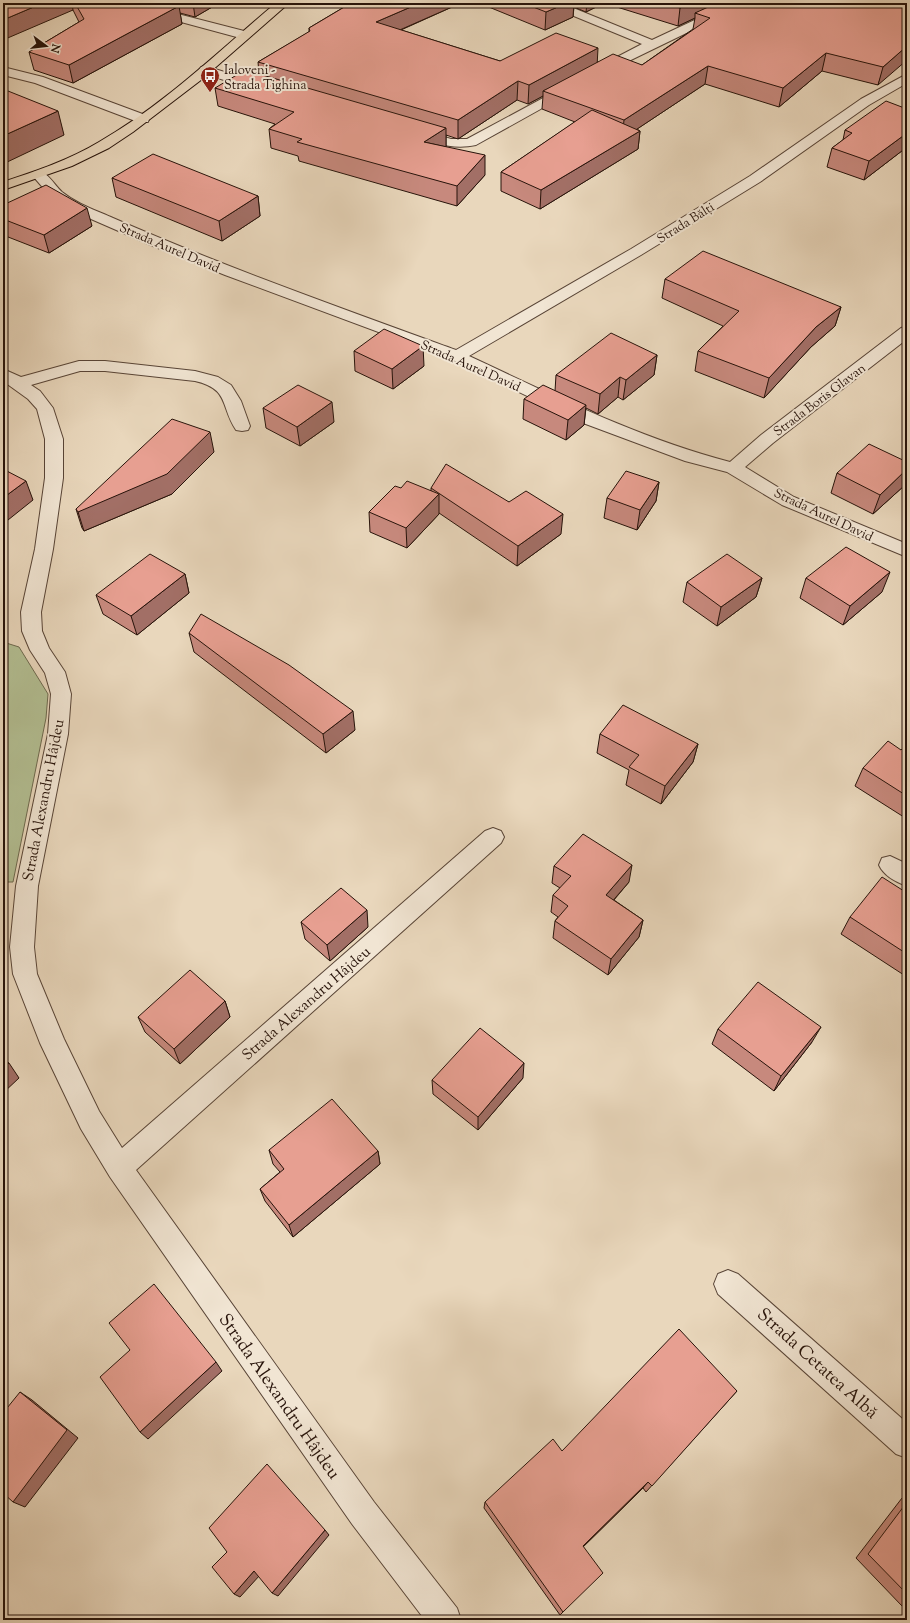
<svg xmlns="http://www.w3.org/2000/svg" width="910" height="1623" viewBox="0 0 910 1623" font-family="'Sorts Mill Goudy',serif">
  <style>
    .green { fill: #b3bf93; stroke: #6d694e }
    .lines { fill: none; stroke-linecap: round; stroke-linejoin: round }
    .minor-casing { stroke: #584436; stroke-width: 2 }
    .major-casing { stroke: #27130a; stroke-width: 2 }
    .minor { fill: #f1e5d3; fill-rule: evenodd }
    .major { fill: #e9d7bc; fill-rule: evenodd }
    .wall { fill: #c7897d; stroke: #27130a }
    .shaded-wall { fill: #a26f66; stroke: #27130a }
    .building { fill: #e79f91; stroke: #27130a }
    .labels { text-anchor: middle; stroke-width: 4; stroke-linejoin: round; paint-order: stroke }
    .far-poi-label { font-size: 13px; fill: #27130a; stroke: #f1e5d3; text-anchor: start }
    .far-street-label { font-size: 13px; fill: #27130a; stroke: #f1e5d3 }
    .street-label { font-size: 15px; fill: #27130a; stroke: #f1e5d3 }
    .near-street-label { font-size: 18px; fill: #27130a; stroke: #f1e5d3 }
  </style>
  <rect width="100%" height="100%" fill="#e9d7bc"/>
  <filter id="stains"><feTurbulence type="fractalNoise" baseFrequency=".005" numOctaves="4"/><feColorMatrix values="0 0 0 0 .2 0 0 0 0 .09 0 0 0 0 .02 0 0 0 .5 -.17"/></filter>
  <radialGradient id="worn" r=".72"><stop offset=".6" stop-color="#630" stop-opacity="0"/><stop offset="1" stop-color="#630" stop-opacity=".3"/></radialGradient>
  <path class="green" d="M3,642L19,647L48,694L46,718L13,882H4L3,884Z"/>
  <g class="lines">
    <g class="minor-casing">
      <g id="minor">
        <path d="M116,3H135L248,32L250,35L248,38L244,39L118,5Z"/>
        <path d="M545,3H561L652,40L731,3H746L744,5L598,76L594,75L592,72L594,69L642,44L547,5Z"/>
        <path d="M205,66L264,84L266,87L264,90L260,91L201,73L199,70L201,67Z"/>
        <path d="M3,67L43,77L148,116L149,119L148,122H138L35,83L3,75Z"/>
        <path d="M907,74V83L869,105L760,182L641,255L469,356C555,396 638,438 730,462L761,435L901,328L907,326V339L773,443L745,467L794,497L907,544V557L782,505L727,472L685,461L583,423L451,359L225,275L153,246L68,209L51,197L32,175L34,172C47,169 53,184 62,192C77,204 95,210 113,218C225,267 341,308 456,350L631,249L750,176L861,99Z"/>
        <path d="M569,84L573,85L575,88L573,91L476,145C453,150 435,143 413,136L411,133L413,130L418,129L451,139H467Z"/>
        <path d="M79,361H105L195,371L218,377L231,385L241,401L250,426L248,430L242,431L236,430C220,406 230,389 195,381L105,371H80L31,385L40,391L53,408L63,439V478L53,549L41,612L42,631L49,648L65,672L71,694L68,734L38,886L34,947L37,974L64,1039L99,1111L122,1148L485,831L493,828L501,831L504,837L501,843L136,1170L374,1502L457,1608L461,1620H425L352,1524L110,1177L81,1129L40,1043L13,974L10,947L16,886L48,734L51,694L45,673L30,650L22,631L21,612L35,549L45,478V439L37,409L28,399L3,381V369L21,377Z"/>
        <path d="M890,856L907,864V886C896,882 884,876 879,865L882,858Z"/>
        <path d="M728,1270L738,1274L907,1423V1458L896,1454L718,1294L714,1284L718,1274Z"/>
      </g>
    </g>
    <g class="major-casing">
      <path id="major" d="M276,3H289L201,80L133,132L109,148L72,166L3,190V182C36,171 69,160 99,142C164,105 219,51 276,3Z"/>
    </g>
    <use href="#minor" class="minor"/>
    <use href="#major" class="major"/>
  </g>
  <g class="wall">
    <path d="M3,3H219L195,17L180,13L182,24L73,83L34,70L29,52L79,22L73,10Z"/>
    <path d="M351,3H461L401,30L500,61L597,62L642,65L693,29L695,18L678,26L604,3L586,12L574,7L573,17L545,30L479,3H907L878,85L822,71L779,107L705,84L637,129L640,131L638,149L540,209L501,191V172L575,122L542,109L543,96L528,104L517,100L458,139L446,135V147L485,175L457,206L299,161L298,156L271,148L269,129L275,124L218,106L215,88L259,74L258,62L309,32V28Z"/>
    <path d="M907,109V147L864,180L827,167L832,148L843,140L845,130Z"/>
    <path d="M112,178L258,196L260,216L222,241L116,197Z"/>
    <path d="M3,205L92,226L49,253L3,235Z"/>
    <path d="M665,279L841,307L835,326L811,347L764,398L695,371L698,351L723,326L662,298Z"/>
    <path d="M354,351L424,366L393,389L355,371Z"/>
    <path d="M657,355L654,375L623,400L618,397L598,414L586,408L584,425L566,440L523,419L524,399L555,391L556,375Z"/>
    <path d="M263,408L334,422L300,446L266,428Z"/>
    <path d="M214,452L172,494L84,531L82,528L76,509Z"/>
    <path d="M837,473L905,485L873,514L831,493Z"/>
    <path d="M659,482L656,501L637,530L604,518L607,498Z"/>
    <path d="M401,488L431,491V488L509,502L561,534L517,566L439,513V514L407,548L370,532L369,512Z"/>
    <path d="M185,574L189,593L137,635L103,614L96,595Z"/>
    <path d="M762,578L756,597L717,626L683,602L687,582Z"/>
    <path d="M806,578L882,592L843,625L800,598Z"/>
    <path d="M189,633L355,730L326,753L194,652Z"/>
    <path d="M600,734L698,744L693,762L661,804L626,785L629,770L597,753Z"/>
    <path d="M907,744V819L855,786L863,768L901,750Z"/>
    <path d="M554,866L629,882L614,900L643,920L639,937L608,975L553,938L555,921L558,917L551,912L553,895L560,888L552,883Z"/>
    <path d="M907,893V977L841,934L850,917Z"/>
    <path d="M301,922L368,927L330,961L305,939Z"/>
    <path d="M225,1001L230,1017L180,1064L145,1032L138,1017Z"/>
    <path d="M718,1029L812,1042L774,1091L712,1044Z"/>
    <path d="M523,1078L478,1130L433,1094L432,1080Z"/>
    <path d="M269,1150L378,1151L380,1164L293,1237L265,1201L260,1189L280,1172L273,1164Z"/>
    <path d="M737,1391L646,1492L643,1488L583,1547L563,1612L560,1615L484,1508L485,1502L562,1451Z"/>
    <path d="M907,1495V1605L902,1606L856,1558L902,1498Z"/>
  </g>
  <g class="shaded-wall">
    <path d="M43,3H72L73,10L3,40V20Z"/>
    <path d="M193,3H219L195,17Z"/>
    <path d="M420,3H461L377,40L376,22Z"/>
    <path d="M567,3H574L573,17L545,30L546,12Z"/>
    <path d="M587,3H604L586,12Z"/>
    <path d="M692,3H727L695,13V18L678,26L680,8Z"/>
    <path d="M179,6L182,24L73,83L69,65Z"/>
    <path d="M907,46V60L878,85L883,67Z"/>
    <path d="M598,48L597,67L543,91V96L528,104L529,85Z"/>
    <path d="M826,53L822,71L779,107L783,88Z"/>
    <path d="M708,66L705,84L622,139L624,120Z"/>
    <path d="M518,81L517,100L458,139V120Z"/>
    <path d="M58,111L64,135L3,164V136Z"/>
    <path d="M446,128V147L424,142Z"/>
    <path d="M640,131L638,149L540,209L541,190Z"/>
    <path d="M907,133V147L864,180L869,161Z"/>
    <path d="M485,155V175L457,206V186Z"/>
    <path d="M258,196L260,216L222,241L219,221Z"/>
    <path d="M87,208L92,226L49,253L44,235Z"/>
    <path d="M841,307L835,326L811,347L764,398L769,378L816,327Z"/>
    <path d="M423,346L424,366L393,389L392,369Z"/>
    <path d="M657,355L654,375L623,400L626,380Z"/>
    <path d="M620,377L618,397L598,414L600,394Z"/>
    <path d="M332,402L334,422L300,446L297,427Z"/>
    <path d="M586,405L584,425L566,440L568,420Z"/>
    <path d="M210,432L214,452L172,494L84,531L78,512Z"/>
    <path d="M907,469V478L905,485L873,514L880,495Z"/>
    <path d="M26,481L33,500L3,524V498Z"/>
    <path d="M659,482L656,501L637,530L640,510Z"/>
    <path d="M439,494V514L407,548L406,528Z"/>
    <path d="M563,514L561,534L517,566L518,546Z"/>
    <path d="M890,572L882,592L843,625L850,606Z"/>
    <path d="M185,574L189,593L137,635L131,616Z"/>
    <path d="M762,578L756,597L717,626L721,607Z"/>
    <path d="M353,711L355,730L326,753L323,734Z"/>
    <path d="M698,744L693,762L661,804L665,786Z"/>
    <path d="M632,865L629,882L603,912L606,895Z"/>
    <path d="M367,910L368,927L330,961L327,945Z"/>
    <path d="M643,920L639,937L608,975L611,959Z"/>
    <path d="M225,1001L230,1017L180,1064L174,1049Z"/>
    <path d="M821,1027L812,1042L774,1091L781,1076Z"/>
    <path d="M9,1063L19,1078L3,1093V1069Z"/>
    <path d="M524,1063L523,1078L478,1130V1117Z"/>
    <path d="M378,1151L380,1164L293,1237L289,1225Z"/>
    <path d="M216,1362L222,1371L148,1439L140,1432Z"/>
    <path d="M20,1392L32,1400L78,1438L25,1507L13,1502Z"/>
    <path d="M648,1482L643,1488L579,1551L583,1546Z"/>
    <path d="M325,1530L329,1535L278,1596L272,1593Z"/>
    <path d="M254,1571L260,1575L240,1597L234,1594Z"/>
  </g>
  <g class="building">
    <path d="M3,3H43L3,20Z"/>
    <path d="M75,3H168L179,6L69,65L29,52L84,19Z"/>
    <path d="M351,3H420L376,22L500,61L556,33L598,48L529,85L518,81L458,120L258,62L310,31L309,28Z"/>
    <path d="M523,3H567L546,12Z"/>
    <path d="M662,3H692L680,8Z"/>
    <path d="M717,3H907V46L883,67L826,53L783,88L708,66L624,120L543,91L613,54L642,65L710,18L695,13Z"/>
    <path d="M245,70L446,128L424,142L485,155L457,186L297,142L302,139L269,129L294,112L215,88Z"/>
    <path d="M3,89L58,111L3,136Z"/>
    <path d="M886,101L907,109V133L869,161L832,148L852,133L845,130Z"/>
    <path d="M592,110L640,131L541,190L501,172Z"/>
    <path d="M153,154L258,196L219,221L112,178Z"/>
    <path d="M46,185L87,208L44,235L3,219V205Z"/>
    <path d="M703,251L841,307L816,327L769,378L698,351L739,311L665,279Z"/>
    <path d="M384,329L423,346L392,369L354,351Z"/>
    <path d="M611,333L657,355L626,380L620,377L600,394L556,375Z"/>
    <path d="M298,385L332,402L297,427L263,408Z"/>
    <path d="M543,385L586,405L568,420L524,399Z"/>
    <path d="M172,419L210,432L167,474L78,512L76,509Z"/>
    <path d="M869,444L907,462V469L880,495L837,473Z"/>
    <path d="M446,464L509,502L526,491L563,514L518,546L431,488Z"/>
    <path d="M3,469L26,481L3,498Z"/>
    <path d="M626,471L659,482L640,510L607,498Z"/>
    <path d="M407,481L439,494L406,528L369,512L395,486L401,488Z"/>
    <path d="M846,547L890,572L850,606L806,578Z"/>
    <path d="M150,554L185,574L131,616L96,595Z"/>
    <path d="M727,554L762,578L721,607L687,582Z"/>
    <path d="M201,614L289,665L353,711L323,734L189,633Z"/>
    <path d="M623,705L698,744L665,786L629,767L639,755L600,734Z"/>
    <path d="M888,741L901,750L907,744V796L863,768Z"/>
    <path d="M583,834L632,865L606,895L643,920L611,959L555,921L568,906L553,895L571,876L554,866Z"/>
    <path d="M882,877L907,893V954L850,917Z"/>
    <path d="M341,888L367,910L327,945L301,922Z"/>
    <path d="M190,970L225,1001L174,1049L138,1017Z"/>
    <path d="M758,982L821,1027L781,1076L718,1029Z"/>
    <path d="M480,1028L524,1063L478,1117L432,1080Z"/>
    <path d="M3,1058L9,1063L3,1069Z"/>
    <path d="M332,1099L378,1151L289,1225L260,1189L284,1169L269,1150Z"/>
    <path d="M154,1284L216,1362L140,1432L100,1377L130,1350L109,1323Z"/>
    <path d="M679,1329L737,1391L652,1486L648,1482L583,1546L603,1573L563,1612L485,1502L553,1439L562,1451Z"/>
    <path d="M20,1392L67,1430L13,1502L3,1493V1413Z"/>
    <path d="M267,1464L325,1530L272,1593L254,1571L234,1594L212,1567L227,1552L209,1528Z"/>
    <path d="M907,1502V1594L868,1554Z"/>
  </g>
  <defs>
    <g id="bus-pin" transform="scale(1)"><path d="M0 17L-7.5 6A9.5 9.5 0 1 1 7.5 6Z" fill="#8f2418" stroke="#f1e5d3"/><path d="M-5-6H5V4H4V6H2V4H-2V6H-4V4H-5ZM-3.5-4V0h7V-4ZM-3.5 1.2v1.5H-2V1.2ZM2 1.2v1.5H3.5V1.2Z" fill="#fff"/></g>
  </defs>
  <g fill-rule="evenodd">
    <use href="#bus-pin" x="210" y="76"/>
  </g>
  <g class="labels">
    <g class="far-poi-label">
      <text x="224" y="74">Ialoveni -<tspan x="224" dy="15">Strada Tighina</tspan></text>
    </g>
    <g class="far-street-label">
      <text transform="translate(685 222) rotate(-32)" y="5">Strada Bălți</text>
      <text transform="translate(170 247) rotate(23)" y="5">Strada Aurel David</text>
      <text transform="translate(471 365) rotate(24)" y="5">Strada Aurel David</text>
      <text transform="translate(819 399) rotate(-37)" y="5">Strada Boris Glavan</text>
      <text transform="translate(824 514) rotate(25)" y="5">Strada Aurel David</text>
    </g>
    <g class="street-label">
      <text transform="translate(43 800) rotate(-79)" y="5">Strada Alexandru Hâjdeu</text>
      <text transform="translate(306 1003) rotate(-41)" y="5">Strada Alexandru Hâjdeu</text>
    </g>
    <g class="near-street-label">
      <text transform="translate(818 1363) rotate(42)" y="6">Strada Cetatea Albă</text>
      <text transform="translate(280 1396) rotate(55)" y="6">Strada Alexandru Hâjdeu</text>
    </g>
  </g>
  <rect width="910" height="1623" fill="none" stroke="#e9d7bc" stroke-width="16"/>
  <rect x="4" y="4" width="902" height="1615" fill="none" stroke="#27130a" stroke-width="2"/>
  <rect x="8" y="8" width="894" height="1607" fill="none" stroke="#27130a"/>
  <g transform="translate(46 46) rotate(105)" stroke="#f1e5d3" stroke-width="3" paint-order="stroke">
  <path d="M0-3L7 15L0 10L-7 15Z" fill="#27130a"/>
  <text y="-6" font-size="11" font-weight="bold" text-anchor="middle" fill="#27130a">N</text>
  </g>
  <rect width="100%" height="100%" filter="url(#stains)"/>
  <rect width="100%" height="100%" fill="url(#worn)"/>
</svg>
